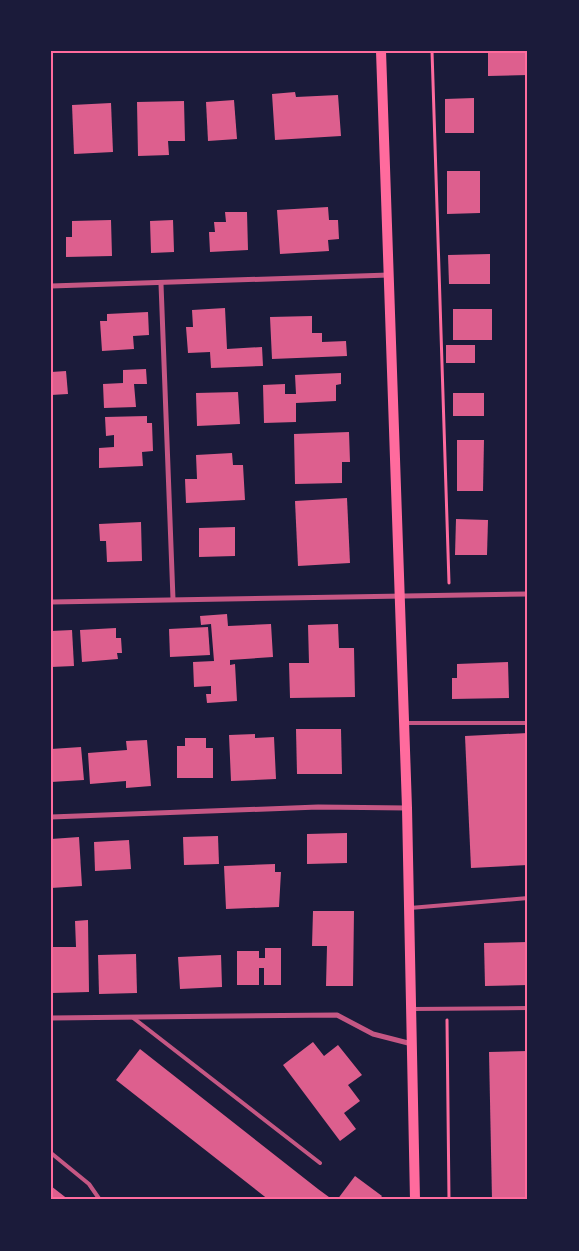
<svg xmlns="http://www.w3.org/2000/svg" width="579" height="1251" viewBox="0 0 579 1251" font-family="'Open Sans',sans-serif">
  <style>
    .building { fill: #dd5f8e }
    .lines { fill: none; stroke-linecap: round; stroke-linejoin: round }
    .path { stroke: #ff6b9d; stroke-width: 3 }
    .service { stroke: #c65784; stroke-width: 4 }
    .minor { stroke: #c65784; stroke-width: 5 }
    .secondary { stroke: #ff6b9d; stroke-width: 10 }
    .neatline { fill: none; stroke: #ff6b9d; stroke-width: 2 }
  </style>
  <rect width="100%" height="100%" fill="#1b1b3a"/>
  <g class="building">
    <path d="M488,51H528V75L488,76Z"/>
    <path d="M295,92L296,97L338,95L341,136L275,140L272,94Z"/>
    <path d="M474,98V133H445V99Z"/>
    <path d="M234,100L237,139L208,141L206,102Z"/>
    <path d="M184,101L185,141H168L169,155L138,156L137,102Z"/>
    <path d="M111,103L113,152L74,154L72,105Z"/>
    <path d="M447,171H480V213L447,214Z"/>
    <path d="M328,207L329,220H338L339,239L328,240L329,251L280,254L277,210Z"/>
    <path d="M225,212H247L248,250L210,252L209,232H215L214,222H226Z"/>
    <path d="M111,220L112,256L66,257V237H72V221Z"/>
    <path d="M173,220L174,252L151,253L150,221Z"/>
    <path d="M490,254V284H449L448,255Z"/>
    <path d="M225,308L227,349L262,347L263,366L211,368L210,352L188,353L186,327H193L192,310Z"/>
    <rect x="453" y="309" width="39" height="31"/>
    <path d="M148,312L149,335L133,336L134,349L102,351L100,321H107V314Z"/>
    <path d="M312,316V333H322V342L346,341L347,356L272,359L270,317Z"/>
    <rect x="446" y="345" width="29" height="18"/>
    <path d="M146,369L147,384H134L136,407L104,408L103,384L123,383V370Z"/>
    <path d="M66,371L68,394L51,395V372Z"/>
    <path d="M341,373V384L336,385V401L296,403V422L264,423L263,385L285,384V394H296L295,375Z"/>
    <path d="M238,392L240,424L197,426L196,393Z"/>
    <rect x="453" y="393" width="31" height="23"/>
    <path d="M147,416V423H152L153,451L142,452L143,466L99,468V448L114,447V435L106,436L105,417Z"/>
    <path d="M349,432L350,462H342V483L295,484L294,434Z"/>
    <path d="M457,440H484L483,491H457Z"/>
    <path d="M232,453L233,465H243L245,500L186,503L185,479H197L196,455Z"/>
    <path d="M347,498L350,563L298,566L295,501Z"/>
    <path d="M456,519L488,520L487,555H455Z"/>
    <path d="M141,522L142,561L107,562L106,541H100L99,524Z"/>
    <path d="M235,527V556L199,557V528Z"/>
    <path d="M227,614L228,626L271,624L273,657L230,660V665L235,664L237,701L207,703L206,694H211V686L194,687L193,662L214,661L211,624L201,625L200,616Z"/>
    <path d="M338,624L339,648H354L355,697L290,698L289,663H309L308,625Z"/>
    <path d="M208,627L210,655L170,657L169,629Z"/>
    <path d="M116,628V638H121L122,653H117L118,659L82,662L80,630Z"/>
    <path d="M72,630L74,666L51,667V631Z"/>
    <path d="M508,662L509,698L452,699V678H457V664Z"/>
    <path d="M296,729H341L342,774H297Z"/>
    <path d="M528,733V865L471,868L465,736Z"/>
    <path d="M255,734V738L274,737L276,779L231,781L229,735Z"/>
    <path d="M185,738H206V748H213V778H177V746H185Z"/>
    <path d="M147,740L151,786L126,788V781L90,784L88,753L127,750L126,741Z"/>
    <path d="M81,747L84,780L51,782V749Z"/>
    <path d="M347,833V863L307,864V834Z"/>
    <path d="M218,836L219,864L184,865L183,837Z"/>
    <path d="M79,837L82,886L51,888V839Z"/>
    <path d="M129,840L131,869L95,871L94,842Z"/>
    <path d="M275,864V872H281L279,907L226,909L224,866Z"/>
    <path d="M313,911H354L353,986H326L327,946H312Z"/>
    <path d="M88,920L89,992L52,993L51,947H76L75,921Z"/>
    <path d="M528,942V985L485,986L484,943Z"/>
    <path d="M265,948H281V985H264V968H259V985H237V951H259V958H265Z"/>
    <path d="M136,954L137,993L99,994L98,955Z"/>
    <path d="M221,955L222,987L180,989L178,957Z"/>
    <path d="M313,1042L324,1056L338,1045L362,1075L348,1085L360,1101L344,1113L356,1129L340,1141L283,1065Z"/>
    <path d="M140,1049L318,1189L333,1200H269L116,1080Z"/>
    <path d="M528,1051V1200H492L489,1052Z"/>
    <path d="M355,1176L382,1196L379,1200H337Z"/>
    <path d="M51,1186L69,1200H51Z"/>
  </g>
  <g class="lines">
    <g class="path">
      <path d="M432,51L449,583"/>
      <path d="M447,1020L449,1200"/>
    </g>
    <g class="service">
      <path d="M405,723H528"/>
      <path d="M410,908L528,898"/>
      <path d="M413,1009L528,1008"/>
      <path d="M132,1017L320,1163"/>
      <path d="M51,1153L89,1184L100,1200"/>
    </g>
    <g class="minor">
      <path d="M161,284L173,599"/>
      <path d="M51,286L389,275"/>
      <path d="M51,602L528,594"/>
      <path d="M51,817L318,807L407,808"/>
      <path d="M51,1018L337,1015L373,1034L412,1044"/>
    </g>
    <path class="secondary" d="M381,51L407,808L415,1200"/>
  </g>
  <rect width="579" height="1251" fill="none" stroke="#1b1b3a" stroke-width="105"/>
  <rect x="52" y="52" width="474" height="1146" class="neatline"/>
</svg>
